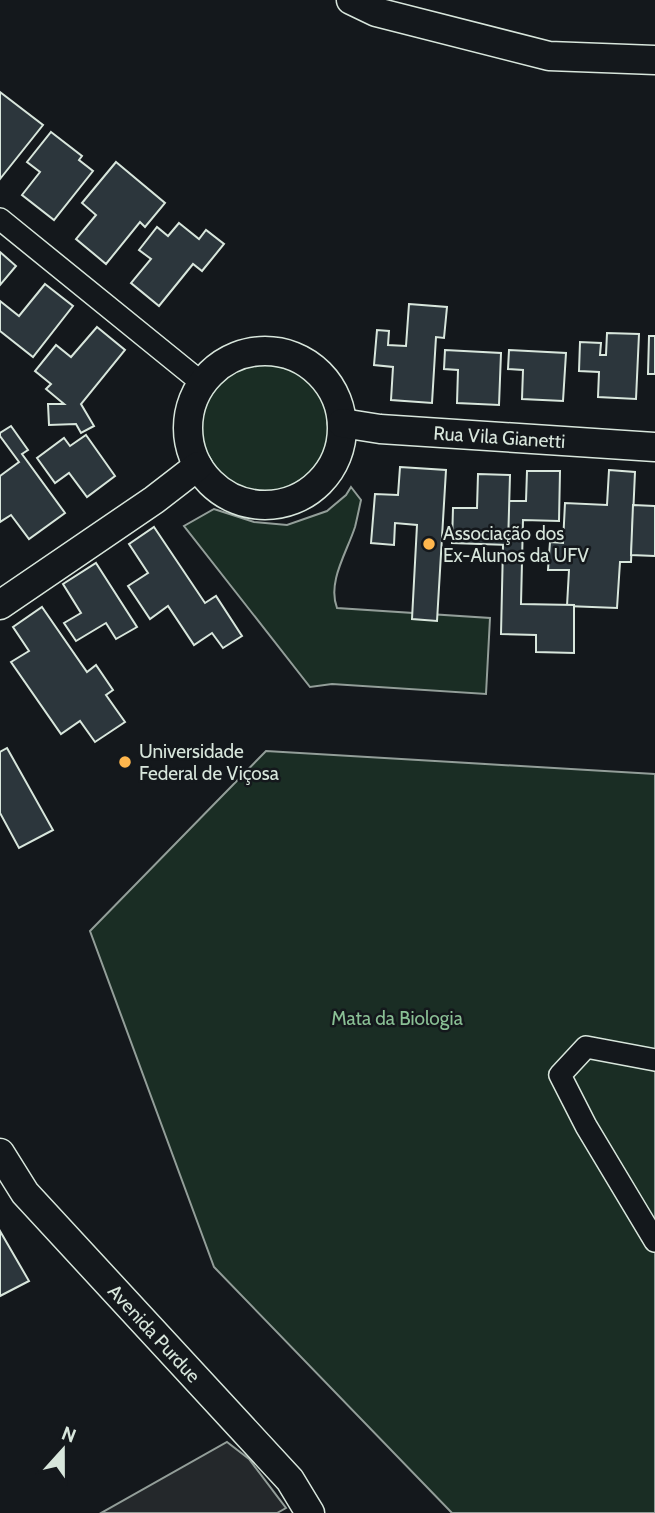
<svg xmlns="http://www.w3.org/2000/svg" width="655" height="1513" viewBox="0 0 655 1513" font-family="Cabin,sans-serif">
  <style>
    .green { fill: #1a2d24; stroke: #939e99; stroke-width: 2 }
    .parking { fill: #24282b; stroke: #939e99; stroke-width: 2 }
    .building { fill: #2c363c; stroke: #d8e6dc; stroke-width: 2 }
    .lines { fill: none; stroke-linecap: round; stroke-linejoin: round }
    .street-casing { stroke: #d8e6dc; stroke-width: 24 }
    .secondary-casing { stroke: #d8e6dc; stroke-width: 31 }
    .street { stroke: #14181c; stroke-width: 21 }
    .secondary { stroke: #14181c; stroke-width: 28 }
    .poi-dot { fill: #ffb74d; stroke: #14181c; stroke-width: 2.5 }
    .labels { text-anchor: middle; stroke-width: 5; stroke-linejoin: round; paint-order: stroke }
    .street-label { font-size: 19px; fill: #d8e6dc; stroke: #14181c }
    .poi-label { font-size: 19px; fill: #d8e6dc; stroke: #14181c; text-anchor: start }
    .park-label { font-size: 19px; fill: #8ac095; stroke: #14181c }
  </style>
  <rect width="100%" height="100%" fill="#14181c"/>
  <g class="green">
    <circle cx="265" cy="430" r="65"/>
    <path d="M351,487L361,500C359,509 357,519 355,527C347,552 327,582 337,608L490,618L486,694L332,684L310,687L184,526L214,509L254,522L287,525L327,511L346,495Z"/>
    <path d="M266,751L655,774V1513H452L214,1267L90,931Z"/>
  </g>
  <path class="parking" d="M227,1442L249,1459L286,1508L277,1513H101Z"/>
  <g class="building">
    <path d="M0,92L43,125L0,179Z"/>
    <path d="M51,132L82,156L79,160L93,171L54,220L22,195L40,172L27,162Z"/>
    <path d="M116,162L165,203L145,227L140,222L106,264L76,239L96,215L82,203Z"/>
    <path d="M179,223L199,239L206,230L224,244L202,271L193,264L159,306L131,283L151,259L139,250L157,227L168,236Z"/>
    <path d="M0,252L16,266L0,285Z"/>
    <path d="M45,284L73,306L33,357L0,331V301L19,316Z"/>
    <path d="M409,304L447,307L444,338L436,337L432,403L391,400L393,367L374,365L377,330L389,331L388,345L406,346Z"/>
    <path d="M97,327L125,350L81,404L94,426L81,433L76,424L49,425L48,404H64L46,389L51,384L35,371L56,345L71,357Z"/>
    <path d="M607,333L639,334L636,399L598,397L599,372L579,371L580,342L601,343L600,355H606Z"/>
    <path d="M649,336H655V374H648Z"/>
    <path d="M445,350L501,353L499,405L457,403L458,370L444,369Z"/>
    <path d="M509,350L566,353L563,401L522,399L523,370L508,369Z"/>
    <path d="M11,426L28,450L22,454L65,513L29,539L11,515L0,522V476L19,462L0,436V433Z"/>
    <path d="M86,435L115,476L87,497L69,473L55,483L37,458L64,438L70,446Z"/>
    <path d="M400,467L446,470L437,621L412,619L417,525L395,523L394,545L371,543L375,494L398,495Z"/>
    <path d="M609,470L635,472L631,562H620L617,608L567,606L569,570H548L550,542L563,543L565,503L607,505Z"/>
    <path d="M527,471H560L559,521L523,520L521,604L574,605V653L536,652V635L501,634L504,501H526Z"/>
    <path d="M478,474L510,475L508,545L452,543L453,508H477Z"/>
    <path d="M633,505L655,506V556L631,555Z"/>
    <path d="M154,527L205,603L216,596L242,636L223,648L212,633L194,645L168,606L150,619L128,586L148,573L129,544Z"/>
    <path d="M96,563L137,627L116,639L106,623L76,641L64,623L81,613L63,584Z"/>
    <path d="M42,607L87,672L96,665L113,690L106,695L125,722L95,742L80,721L61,734L11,662L29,651L13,627Z"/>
    <path d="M7,748L53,830L19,848L0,813V752Z"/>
    <path d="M0,1231L29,1281L0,1296Z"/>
  </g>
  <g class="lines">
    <g class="street-casing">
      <g id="street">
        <path d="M0,219L202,383"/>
        <path d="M655,1060L586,1047L560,1075L586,1126L655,1241"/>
      </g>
    </g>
    <g class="secondary-casing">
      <g id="secondary">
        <path d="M351,0L376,12L549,56L655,60"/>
        <circle cx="265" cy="428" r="77"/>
        <path id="s1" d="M342,423L380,429L655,447"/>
        <path d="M0,605L154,500L198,466"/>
        <path id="s2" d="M0,1153L25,1193L290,1480L310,1513"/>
      </g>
    </g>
    <use href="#street" class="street"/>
    <use href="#secondary" class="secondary"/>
  </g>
  <g class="poi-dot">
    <circle cx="429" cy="544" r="7"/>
    <circle cx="125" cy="762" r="7"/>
  </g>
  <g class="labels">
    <g class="street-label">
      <text dy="7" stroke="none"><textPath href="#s1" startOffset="158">Rua Vila Gianetti</textPath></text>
      <text dy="7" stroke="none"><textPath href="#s2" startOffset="238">Avenida Purdue</textPath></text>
    </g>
    <g class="poi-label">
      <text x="443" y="540">Associação dos<tspan x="443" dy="22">Ex-Alunos da UFV</tspan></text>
      <text x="139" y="758">Universidade<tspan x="139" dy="22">Federal de Viçosa</tspan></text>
    </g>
    <g class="park-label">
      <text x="397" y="1025">Mata da Biologia</text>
    </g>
  </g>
  <g transform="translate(63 1450) rotate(21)" stroke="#14181c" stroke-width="5" paint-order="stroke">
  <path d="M0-5L12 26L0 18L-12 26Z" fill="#d8e6dc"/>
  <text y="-10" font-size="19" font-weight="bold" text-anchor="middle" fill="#d8e6dc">N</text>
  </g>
</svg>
